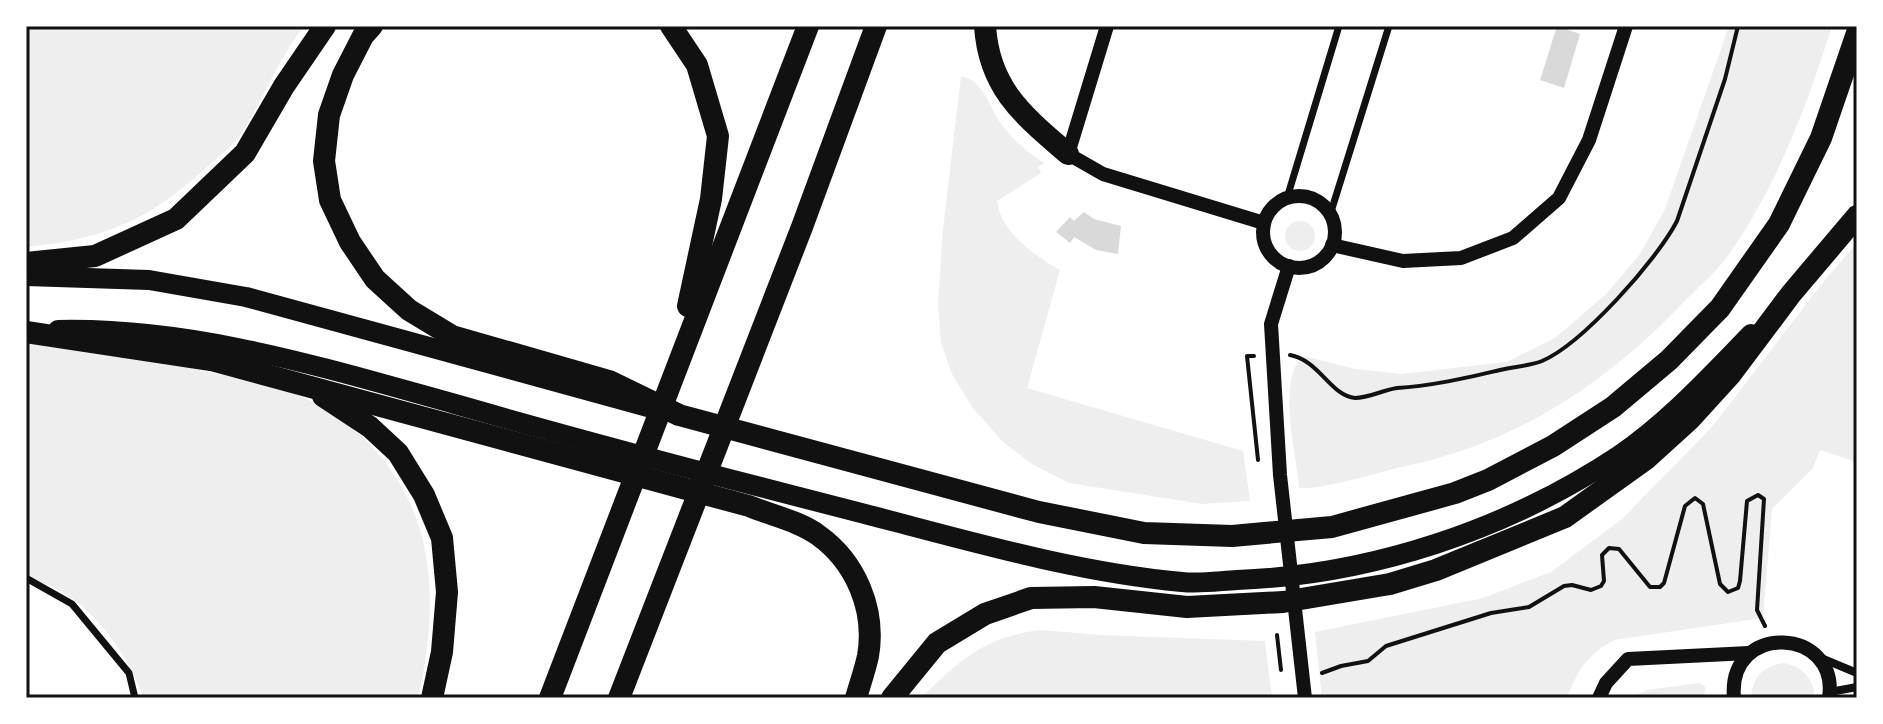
<svg xmlns="http://www.w3.org/2000/svg" width="1883" height="724" viewBox="0 0 1883 724" font-family="Signika,sans-serif">
  <style>
    .green { fill: #eee }
    .water { fill: #d9d9d9 }
    .lines { fill: none; stroke-linecap: round; stroke-linejoin: round }
    .path { stroke: #111; stroke-width: 4 }
    .pedestrian { stroke: #111; stroke-width: 7 }
    .minor { stroke: #111; stroke-width: 8 }
    .tertiary { stroke: #111; stroke-width: 14 }
    .primary { stroke: #111; stroke-width: 20 }
    .trunk { stroke: #111; stroke-width: 22 }
    .neatline { fill: none; stroke: #111; stroke-width: 3 }
  </style>
  <rect width="100%" height="100%" fill="#fff"/>
  <g class="green">
    <path d="M26,26H304C277,61 263,101 239,137C231,148 217,158 207,167C148,221 105,239 26,247Z"/>
    <path d="M1729,26H1832C1807,105 1778,184 1730,253C1717,272 1696,289 1680,306C1601,387 1517,442 1406,466C1383,471 1318,491 1299,488C1297,454 1276,382 1303,356L1356,369L1401,374L1506,362L1555,338L1606,294L1640,254L1665,209Z"/>
    <path d="M961,76C985,81 988,106 1001,124C1013,140 1027,152 1044,163L1038,167L1041,173L997,201C1001,233 1035,256 1060,270L1027,388L1243,451L1250,501L1202,504L1069,483L1032,464L1003,442L972,407L952,374L941,343L938,305L943,229Z"/>
    <circle cx="1300" cy="236" r="15"/>
    <path d="M1857,243V462L1820,450L1813,468L1772,509L1763,618L1614,640C1588,654 1577,671 1567,698H1322L1315,632L1483,598L1551,572L1622,519L1711,428L1824,281Z"/>
    <path d="M26,344C46,344 67,342 87,344C124,349 162,361 199,370C233,378 286,386 315,403C430,468 446,579 418,698H144C124,646 83,589 26,578Z"/>
    <path d="M1042,630L1101,635L1265,641L1272,698H921C960,660 985,636 1042,630Z"/>
    <path d="M1784,663C1803,667 1813,678 1815,698H1751C1752,677 1763,666 1784,663Z"/>
    <path d="M1700,683L1706,688L1703,698H1631L1647,690Z"/>
  </g>
  <g class="water">
    <path d="M1557,26L1580,34L1564,88L1540,80Z"/>
    <path d="M1084,212L1094,219L1121,226L1118,254L1096,250L1074,237L1070,243L1056,232L1070,217L1074,221Z"/>
  </g>
  <g class="lines">
    <g class="path">
      <path d="M1290,355C1319,360 1331,396 1355,398C1369,398 1383,390 1397,388C1432,386 1465,378 1500,370C1513,367 1529,366 1542,361C1582,344 1657,260 1677,221L1725,79L1738,26"/>
      <path d="M1254,356H1247L1258,460"/>
      <path d="M1277,635L1281,670"/>
      <path d="M1322,673L1341,666L1368,661L1386,646L1491,613L1529,607L1564,586L1572,585L1591,590L1601,586L1604,581L1602,555L1609,548L1619,549L1650,587H1660L1664,583L1685,506L1695,498L1703,504L1720,584L1728,592L1738,588L1740,581L1747,501L1758,495L1764,499L1757,610L1765,626"/>
    </g>
    <g class="pedestrian">
      <path d="M1287,198L1339,26"/>
      <path d="M1330,215L1389,26"/>
      <path d="M26,578L72,604L129,673L135,698"/>
    </g>
    <g class="minor">
      <path d="M1821,658L1857,673"/>
      <path d="M1830,692L1857,687"/>
    </g>
    <g class="tertiary">
      <path d="M1107,26L1068,154L1103,174L1264,223"/>
      <circle cx="1299" cy="232" r="36"/>
      <path d="M1332,245L1403,261L1461,258L1513,238L1559,198L1589,140L1626,26"/>
      <path d="M1289,266L1271,324L1280,475L1305,698"/>
      <path d="M1599,698L1606,683L1628,659L1749,653"/>
      <path d="M1734,698C1727,621 1840,627 1829,698"/>
    </g>
    <g class="primary">
      <path d="M26,276L149,280L246,297L648,407"/>
      <path d="M58,330C194,327 325,368 455,404C591,443 728,479 865,514C970,541 1074,572 1182,582C1200,584 1219,581 1237,580C1371,575 1506,530 1618,456C1668,422 1709,377 1751,334"/>
    </g>
    <g class="trunk">
      <path d="M372,26L363,36L343,75L329,115L324,161L330,200L350,242L375,279L409,310L452,336L609,381L679,415L1039,512L1144,533L1232,536L1332,527L1455,493L1488,480L1553,446L1613,407L1669,360L1720,308L1779,224L1821,138L1857,33"/>
      <path d="M671,26L697,65L718,136L711,199L688,306"/>
      <path d="M985,26C989,89 1024,116 1068,154"/>
      <path d="M26,263L95,256L176,219L245,153L284,86L325,26"/>
      <path d="M26,332L211,360L749,506C770,515 799,521 818,535C856,562 876,610 868,656C865,670 860,684 856,698"/>
      <path d="M323,396L370,427L398,453L424,495L442,538L447,592L442,652L432,698"/>
      <path d="M550,698L808,26"/>
      <path d="M619,698L802,227L876,26"/>
      <path d="M892,698L937,643L985,614L1031,598L1094,597L1187,607L1283,602L1390,584L1436,570L1565,517L1646,459L1690,419L1731,374L1791,294L1857,216"/>
    </g>
  </g>
  <rect width="1883" height="724" fill="none" stroke="#ffffff" stroke-width="56"/>
  <rect x="28" y="28" width="1827" height="668" class="neatline"/>
</svg>
